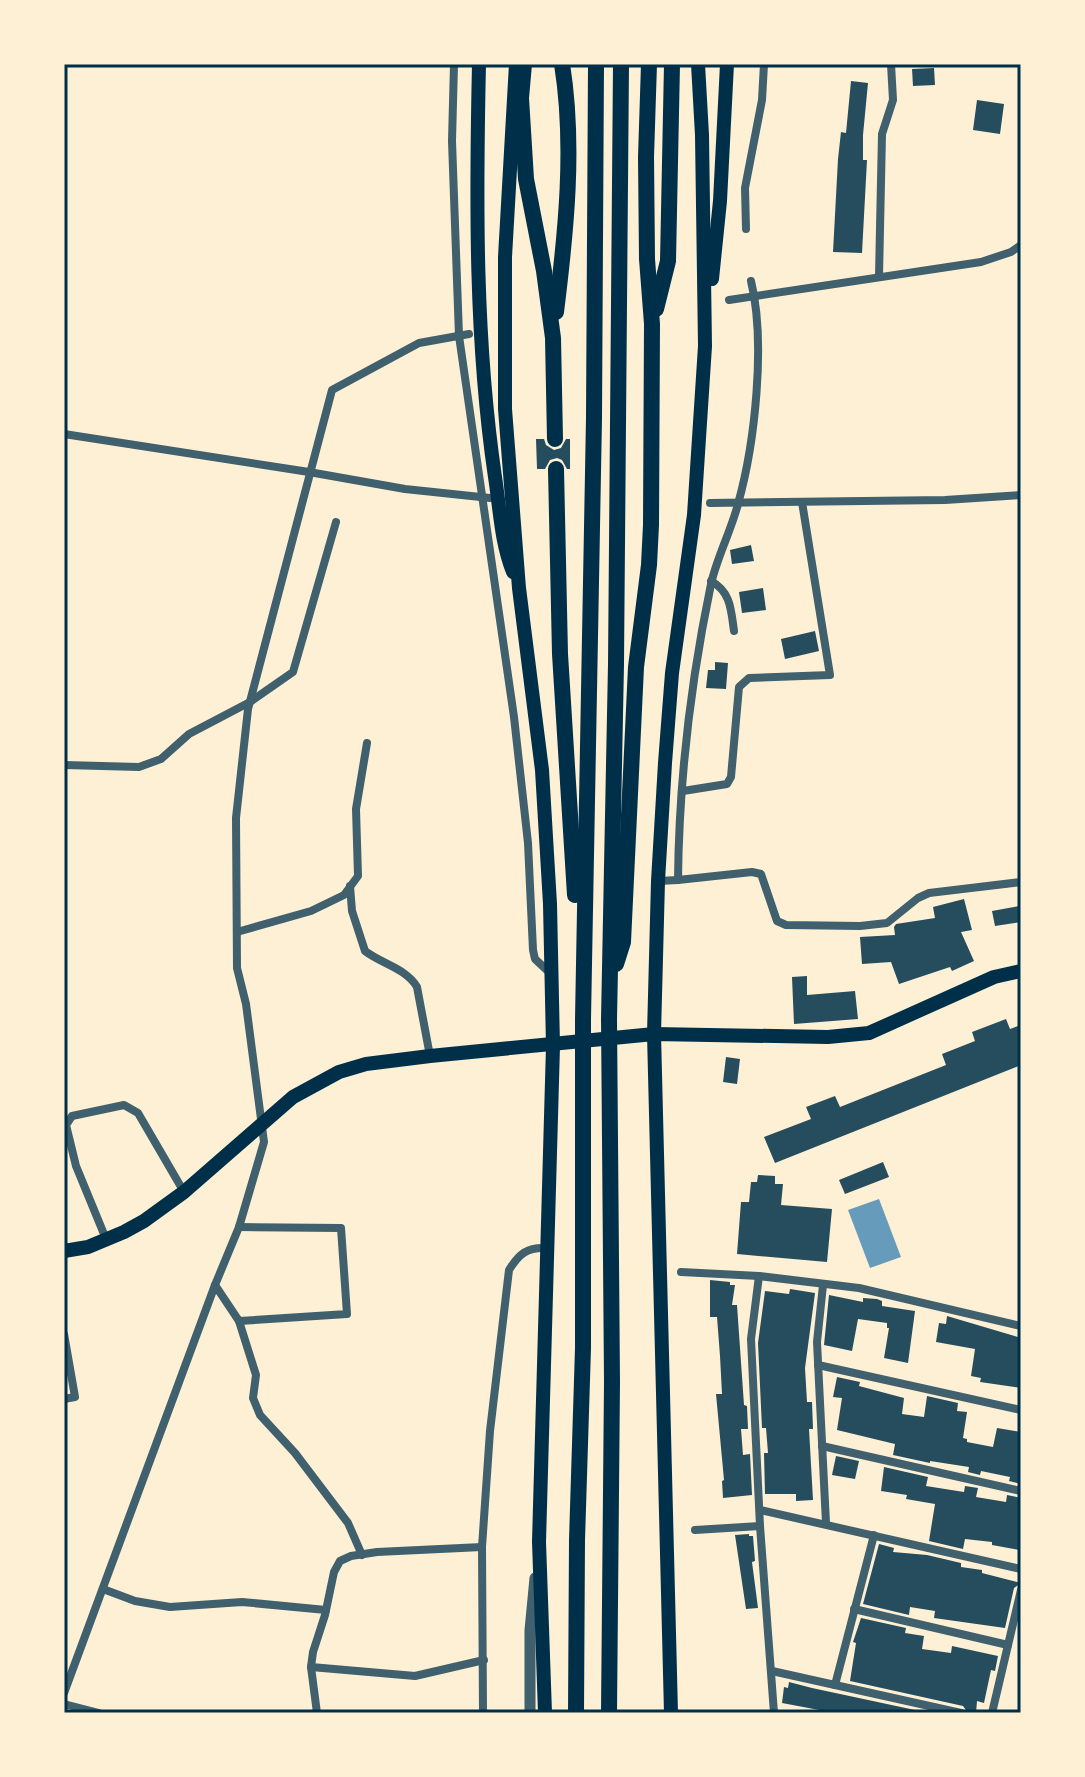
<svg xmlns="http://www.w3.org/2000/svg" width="1085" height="1777" viewBox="0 0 1085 1777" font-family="Ubuntu,sans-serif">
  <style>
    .water { fill: #669bbc }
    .building { fill: #264d5e }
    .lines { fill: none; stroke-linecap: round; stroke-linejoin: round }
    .minor { stroke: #3f606c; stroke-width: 8 }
    .tertiary { stroke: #3f606c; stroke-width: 11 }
    .primary { stroke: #003049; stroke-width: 14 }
    .trunk { stroke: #003049; stroke-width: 14 }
    .motorway { stroke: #003049; stroke-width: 16 }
    .neatline { fill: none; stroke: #003049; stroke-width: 3 }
  </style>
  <rect width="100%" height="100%" fill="#fdf0d5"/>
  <path class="water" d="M879,1199L901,1257L870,1268L848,1210Z"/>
  <g class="building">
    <path d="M934,68L935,85L913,86L912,69Z"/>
    <path d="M851,81L868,83L863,135V160H867L862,253L833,252L838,159L841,132L846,133Z"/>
    <path d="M977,100L1004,104L1000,134L973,130Z"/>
    <path d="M536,439H544L546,445L554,450L561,448L566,439H570V469H567L562,460L557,458L550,460L545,469H537Z"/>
    <path d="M751,545L754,561L732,564L730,550Z"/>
    <path d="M763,588L766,610L742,613L739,592Z"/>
    <path d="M815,631L819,651L785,659L781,639Z"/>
    <path d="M715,662L728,663L726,689L706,688L708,670H715Z"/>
    <path d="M964,899L972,930L961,932L974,961L952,971L950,967L899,984L891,962L862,964L860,937L895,935L894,927L896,924L935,918L933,907Z"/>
    <path d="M1019,906L1021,922L995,926L992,911Z"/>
    <path d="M807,976V995L855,991L858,1019L794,1024L792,977Z"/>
    <path d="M1006,1019L1010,1029L1021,1025V1065L775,1163L764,1137L811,1119L806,1107L835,1096L840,1107L946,1065L942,1054L975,1041L972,1032Z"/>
    <path d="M726,1057L740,1059L737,1084L723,1082Z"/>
    <path d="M883,1162L889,1177L845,1194L839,1180Z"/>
    <path d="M758,1175L775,1176V1184H783L781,1205L832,1209L827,1262L737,1254L741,1202H749L751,1182H757Z"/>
    <path d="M710,1280L730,1282V1285H735L732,1305H737L744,1405L747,1406L748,1429H741L743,1455L750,1454L752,1495L723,1498L722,1481L724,1480L716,1394H722L720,1356L717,1317H710Z"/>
    <path d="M790,1289L815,1293L805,1368L807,1402H812L813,1429H809L813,1500L796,1501V1494H765L764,1453H768L766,1428H762L758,1343L765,1291L789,1294Z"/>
    <path d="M829,1295L863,1302V1298L877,1299L882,1301V1306L915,1311L908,1363L884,1358L889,1328H887V1323L858,1319L852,1351L824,1345Z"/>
    <path d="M947,1316L1021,1338V1388L980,1382L981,1378L971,1376L975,1349L936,1342L939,1323L946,1324Z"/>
    <path d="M837,1377L860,1382L859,1386L904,1398L902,1414L924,1417L927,1396L958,1403L957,1411L967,1412L963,1438L967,1439V1442L993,1447L997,1428L1021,1432V1484L1009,1481L1010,1477L981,1471L980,1475L968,1472L969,1467L930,1461V1463L893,1455L895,1444L837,1430L842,1398L833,1397Z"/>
    <path d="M836,1456L859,1461L855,1479L832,1475Z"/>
    <path d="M884,1467L928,1477L926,1486L964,1492L965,1486L978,1488L976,1497L1006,1502L1007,1495L1021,1498L1019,1550L992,1545V1542L965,1539L963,1549L929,1541L935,1504L906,1499L907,1495L881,1491Z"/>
    <path d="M749,1534V1536H753L755,1561L752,1562L758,1608L746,1609L735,1535Z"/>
    <path d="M879,1544L894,1548L893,1552L927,1555L961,1563V1567L982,1570V1573L1021,1583L1014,1588L1005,1628L934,1618L935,1611L910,1607L909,1615L863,1604Z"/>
    <path d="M861,1618L906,1628L905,1633L924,1636L922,1649L951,1653L952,1646L998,1656L995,1671L991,1670L984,1703L977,1701L976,1713H968L963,1706L850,1681L856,1643L853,1642Z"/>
    <path d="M789,1682L812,1688L929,1713H835L782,1703L784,1687L788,1688Z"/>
  </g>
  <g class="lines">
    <g class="minor">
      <path d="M454,64L452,141L459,336L514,717L528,843L533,950L535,959L550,973"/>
      <path d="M746,229L745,188L762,100L764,64"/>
      <path d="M879,276L882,134L893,100L891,64"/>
      <path d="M729,300L981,262L1011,252L1021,245"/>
      <path d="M64,434L309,472L405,489L490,498"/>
      <path d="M710,503L945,500L1021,495"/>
      <path d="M711,581C731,592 731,610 734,631"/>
      <path d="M64,765L139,767L161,759L189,734L250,702L293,672L336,522"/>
      <path d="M683,791L727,784L731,777L739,687L749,678L830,675L802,502"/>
      <path d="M678,880L752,872L761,874L777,921L786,925L860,926L887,923L918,898L929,893L1021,882"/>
      <path d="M658,881L678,880C679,782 691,680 711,584C717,557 731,531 738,504C755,443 766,342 751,281"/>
      <path d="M350,886L352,911L365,951C382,964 407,969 417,987L430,1056"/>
      <path d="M237,932L311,911L344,895L358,876L356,809L367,743"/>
      <path d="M106,1239L76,1166L66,1125L72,1116L124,1105L138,1113L184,1192"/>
      <path d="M681,1272L759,1276L859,1288L1021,1326"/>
      <path d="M759,1276L751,1339L760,1526L774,1713"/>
      <path d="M215,1285L239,1321L347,1314L341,1228L239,1227"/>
      <path d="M823,1285L817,1342L826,1523"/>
      <path d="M239,1321L256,1375L253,1398L260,1415L295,1453L348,1523L362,1555"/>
      <path d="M64,1334L75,1397L64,1399"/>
      <path d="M818,1365L1021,1410"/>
      <path d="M822,1446L1021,1491"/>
      <path d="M760,1510L1021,1569"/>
      <path d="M695,1530L760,1526"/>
      <path d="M103,1589L135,1601L170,1607L242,1602L326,1610"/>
      <path d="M854,1609L1008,1645"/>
      <path d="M311,1667L415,1676L484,1660"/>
      <path d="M772,1671L961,1713"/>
      <path d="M835,1685L874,1535"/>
      <path d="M64,1693L215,1285L239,1227L264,1142L246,1004L237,968L236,818L248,709L332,390L419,343L469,334"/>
      <path d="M64,1704L99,1713"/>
      <path d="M317,1713L311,1667L313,1652L325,1615L334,1572L340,1561L351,1556L377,1552L482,1547"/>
      <path d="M483,1713L482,1547L490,1431L509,1270C519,1254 527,1247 546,1248"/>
      <path d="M992,1713L1021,1590"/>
    </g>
    <path class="tertiary" d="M530,1713V1630L535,1578"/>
    <path class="primary" d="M64,1251L88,1247L124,1232L144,1221L184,1192L293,1097L339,1072L366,1064L430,1056L654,1034L828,1037L869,1033L994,977L1021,971"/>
    <g class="trunk">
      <path d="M479,64C476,202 475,341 495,477C500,509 501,542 513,572"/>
      <path d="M516,64L505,257V409L519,588L542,770L550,904L553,1046L539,1542L545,1713"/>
      <path d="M712,279L720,201L727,64"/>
      <path d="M671,1713L654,1034L658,881L665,763L672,673L694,515L705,346L702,135L698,64"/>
    </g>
    <g class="motorway">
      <path d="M524,64L521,98L526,179L544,271L553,338L555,439"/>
      <path d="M656,309L668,261L672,64"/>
      <path d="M556,312C566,232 575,145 562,64"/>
      <path d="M556,469L560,654L575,895"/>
      <path d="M616,964L623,942L636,667L649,565L651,525L652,324L647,259L646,157L649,64"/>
      <path d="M576,1713L577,1540L583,1348V1019L594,418L596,64"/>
      <path d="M609,1713L612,1381L609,1019L616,664L621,64"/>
    </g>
  </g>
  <rect width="1085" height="1777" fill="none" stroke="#fdf0d5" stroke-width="132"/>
  <rect x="66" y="66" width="953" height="1645" class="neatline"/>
</svg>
